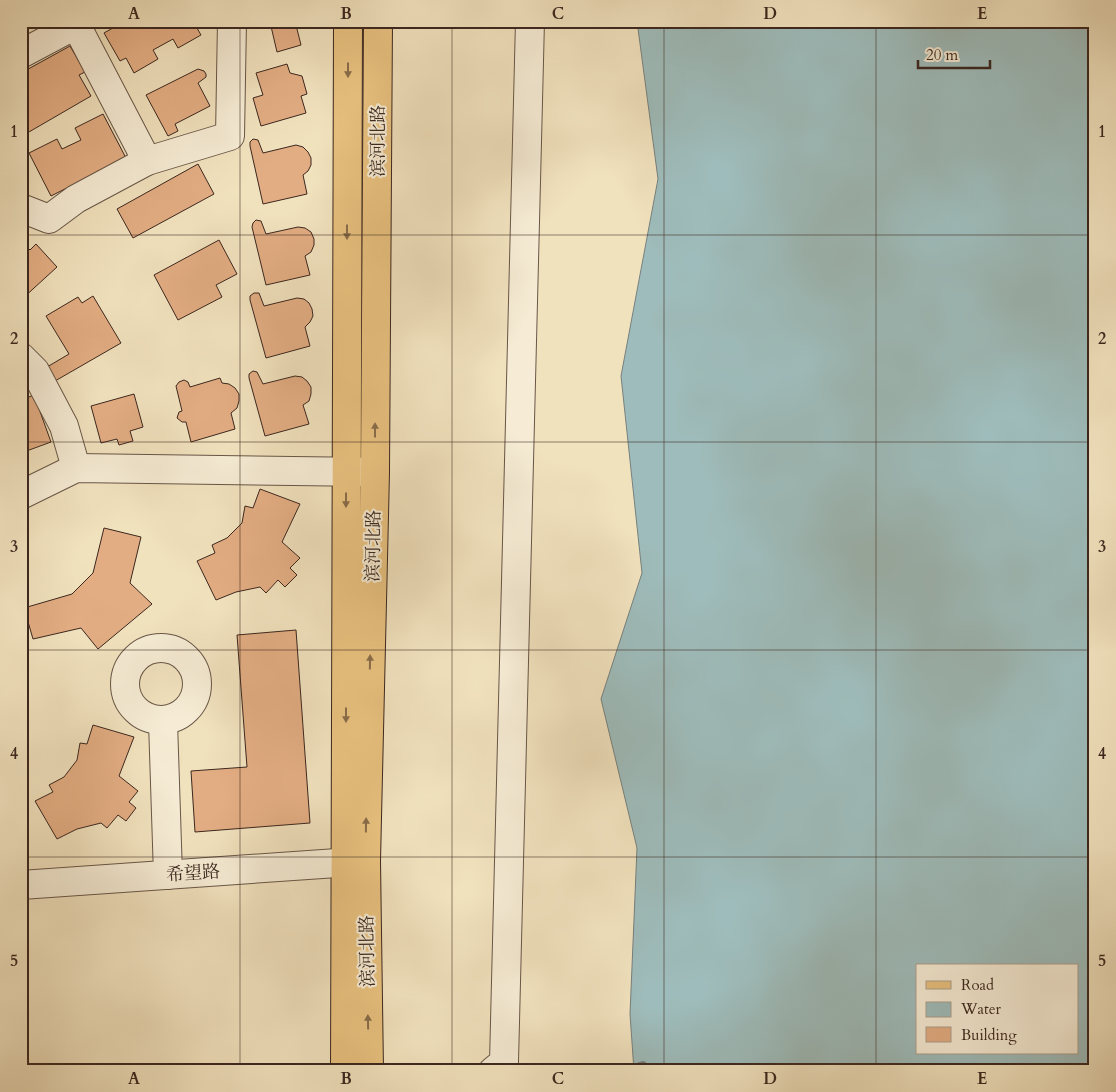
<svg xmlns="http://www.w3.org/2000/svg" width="1116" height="1092" viewBox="0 0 1116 1092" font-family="Cardo,'Noto Serif SC',serif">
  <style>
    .water { fill: #9ebcbb; stroke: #76807d; fill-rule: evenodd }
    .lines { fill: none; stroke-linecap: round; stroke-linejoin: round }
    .stream { stroke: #76807d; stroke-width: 8 }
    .building { fill: #e3ad83; stroke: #3b271f }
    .minor-casing { stroke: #685647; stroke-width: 30 }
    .major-casing { stroke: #3b271f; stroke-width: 30 }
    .minor { stroke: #f6ecd5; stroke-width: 28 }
    .major { stroke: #e8c17f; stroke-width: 28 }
    .oneway { fill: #896c4a }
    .grid { fill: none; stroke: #3b271f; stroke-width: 1; stroke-opacity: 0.55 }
    .labels { text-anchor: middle; stroke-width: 4; stroke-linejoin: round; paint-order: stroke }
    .street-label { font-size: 18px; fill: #3b271f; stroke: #f6ecd5 }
    .neatline { fill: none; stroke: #3b271f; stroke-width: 2 }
    .grid-label { font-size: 16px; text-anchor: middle; font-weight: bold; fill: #3b271f }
  </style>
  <rect width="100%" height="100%" fill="#f1e2be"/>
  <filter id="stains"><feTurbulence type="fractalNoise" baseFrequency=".004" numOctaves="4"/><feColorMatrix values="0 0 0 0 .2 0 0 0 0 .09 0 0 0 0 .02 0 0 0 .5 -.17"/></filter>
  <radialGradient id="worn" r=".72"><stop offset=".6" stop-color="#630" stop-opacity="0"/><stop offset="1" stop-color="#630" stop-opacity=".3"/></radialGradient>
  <path class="water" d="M637,21H1095V1071H634L630,1014L637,848L601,699L642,573L621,376L658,179ZM917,966H1077V1053H917Z"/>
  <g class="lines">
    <path class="stream" d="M626,1071L643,1065"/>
  </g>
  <g class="building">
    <path d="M21,21H37L21,30Z"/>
    <path d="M125,21H193L201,35L178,48L173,39L153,50L158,59L134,73L126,58L120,61L104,33Z"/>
    <path d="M273,21H295L301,45L277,52L270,22Z"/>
    <path d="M70,46L85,72L79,75L91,96L22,136L21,73Z"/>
    <path d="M287,64L290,73L302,76L307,94L301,96L306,113L261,126L253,98L263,95L256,73Z"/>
    <path d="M198,69L204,71L206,74V77L198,83L210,106L175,124L178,131L168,136L146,95Z"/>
    <path d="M103,114L126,158L51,196L29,153L57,139L62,149L81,140L75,128Z"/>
    <path d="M253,139L258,140L263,153L296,145L303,147L308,152L311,158V165L308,171L303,175L307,194L263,204L250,146V142Z"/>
    <path d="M198,164L214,194L133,238L117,209Z"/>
    <path d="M256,220L261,221L266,234L298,227L305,228L311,232L314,239V245L311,252L305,256L310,275L266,285L252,227L253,223Z"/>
    <path d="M219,240L237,274L216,285L222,297L178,320L154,275Z"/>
    <path d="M21,241L30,250L36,244L57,267L22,299Z"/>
    <path d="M254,293H259L264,306L297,298L304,299L309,303L312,309L313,316L310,322L305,327L310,346L266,358L250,300V296Z"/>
    <path d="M93,296L121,343L55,381L47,367L69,354L46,316L78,297L82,303Z"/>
    <path d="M253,371L257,372L263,384L295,376L302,377L307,381L311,387V394L309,401L303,405L309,424L265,436L249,378V374Z"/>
    <path d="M220,378L222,383L229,384L235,388L239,394V401L237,408L231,413L235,429L191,442L186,422H182L177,418L179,412L182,411L176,386L179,382L184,380L188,382L190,387Z"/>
    <path d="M134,394L143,427L130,431L133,441L119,445L117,439L101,443L91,406Z"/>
    <path d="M34,395L51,442L21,453V400Z"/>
    <path d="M260,489L300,504L282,542L300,558L290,568L297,575L285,587L278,580L266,593L260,587L236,592L216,600L197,561L215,553L212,545L227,538L242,523L245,506L253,508Z"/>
    <path d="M104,528L141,537L130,583L152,604L98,649L81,628L33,639L24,608L72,594L93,573Z"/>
    <path d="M296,630L310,823L195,832L191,771L247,767L237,635Z"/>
    <path d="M93,725L134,737L119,776L138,791L129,802L136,808L126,821L118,815L107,828L101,823L77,829L57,839L35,801L53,792L49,785L64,777L77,760L80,743L87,744Z"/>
  </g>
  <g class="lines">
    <g class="minor-casing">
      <g id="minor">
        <path d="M74,21L147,161"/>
        <path d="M21,54L83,21"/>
        <path d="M21,208L49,219L76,199L147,161L230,136L232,21"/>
        <path d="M21,357L35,371L64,426L76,468"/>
        <path d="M21,495L76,468L371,472"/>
        <circle cx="161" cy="684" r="36"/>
        <path d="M163,722L168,875"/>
        <path d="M21,885L366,861"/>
        <path d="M493,1071L504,1062L530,21"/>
      </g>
    </g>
    <g class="major-casing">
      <g id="major">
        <path d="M345,1071L348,21"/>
        <path d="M369,1071L366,861L375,472L378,21"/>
      </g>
    </g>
    <use href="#minor" class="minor"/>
    <use href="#major" class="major"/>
  </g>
  <defs><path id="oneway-solid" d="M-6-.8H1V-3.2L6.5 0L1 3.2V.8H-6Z" transform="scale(1.25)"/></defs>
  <g class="oneway">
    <use href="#oneway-solid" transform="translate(348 70) rotate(90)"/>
    <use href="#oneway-solid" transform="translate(347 232) rotate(90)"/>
    <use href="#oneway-solid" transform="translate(375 430) rotate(-90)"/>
    <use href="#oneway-solid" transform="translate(346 500) rotate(90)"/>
    <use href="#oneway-solid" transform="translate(370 662) rotate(-89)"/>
    <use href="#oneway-solid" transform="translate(346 715) rotate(90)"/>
    <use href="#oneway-solid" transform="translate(366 825) rotate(-89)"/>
    <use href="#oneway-solid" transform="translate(368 1022) rotate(-91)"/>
  </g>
  <path class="grid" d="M240,21V1071M452,21V1071M664,21V1071M876,21V1071M21,235H1095M21,442H1095M21,650H1095M21,857H1095"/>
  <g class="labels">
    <g class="street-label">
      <text transform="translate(378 141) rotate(-90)" y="6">滨河北路</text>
      <text transform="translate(373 546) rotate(-89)" y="6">滨河北路</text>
      <text transform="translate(193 873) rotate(-4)" y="6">希望路</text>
      <text transform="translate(367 951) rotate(-91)" y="6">滨河北路</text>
    </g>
  </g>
  <rect width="1116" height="1092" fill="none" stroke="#f1e2be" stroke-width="55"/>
  <rect x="916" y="964" width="162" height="90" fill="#f6ecd5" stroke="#ab9d8c"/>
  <rect x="926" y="981" width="25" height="8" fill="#e8c17f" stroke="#ab9d8c"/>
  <text x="961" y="990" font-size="15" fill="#3b271f">Road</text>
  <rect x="926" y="1002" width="25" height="15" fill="#9ebcbb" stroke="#ab9d8c"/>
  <text x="961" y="1014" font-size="15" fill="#3b271f">Water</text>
  <rect x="926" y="1027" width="25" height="15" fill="#e3ad83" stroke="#ab9d8c"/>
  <text x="961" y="1040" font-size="15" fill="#3b271f">Building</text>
  <path d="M918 60v8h72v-8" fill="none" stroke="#3b271f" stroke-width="2.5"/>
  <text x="926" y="60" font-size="15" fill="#3b271f" stroke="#f6ecd5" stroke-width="4" paint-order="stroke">20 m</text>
  <rect x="28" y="28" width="1060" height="1036" class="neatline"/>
  <g class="grid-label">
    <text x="134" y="19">A</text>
    <text x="346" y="19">B</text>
    <text x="558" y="19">C</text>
    <text x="770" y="19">D</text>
    <text x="982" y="19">E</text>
    <text x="14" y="137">1</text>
    <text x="1102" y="137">1</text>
    <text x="14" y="344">2</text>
    <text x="1102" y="344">2</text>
    <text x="14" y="552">3</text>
    <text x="1102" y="552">3</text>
    <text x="14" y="759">4</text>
    <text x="1102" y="759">4</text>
    <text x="14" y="966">5</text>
    <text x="1102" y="966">5</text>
    <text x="134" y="1084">A</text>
    <text x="346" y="1084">B</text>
    <text x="558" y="1084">C</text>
    <text x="770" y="1084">D</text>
    <text x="982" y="1084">E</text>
  </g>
  <rect width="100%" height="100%" filter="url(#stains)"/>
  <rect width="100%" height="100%" fill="url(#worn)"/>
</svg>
